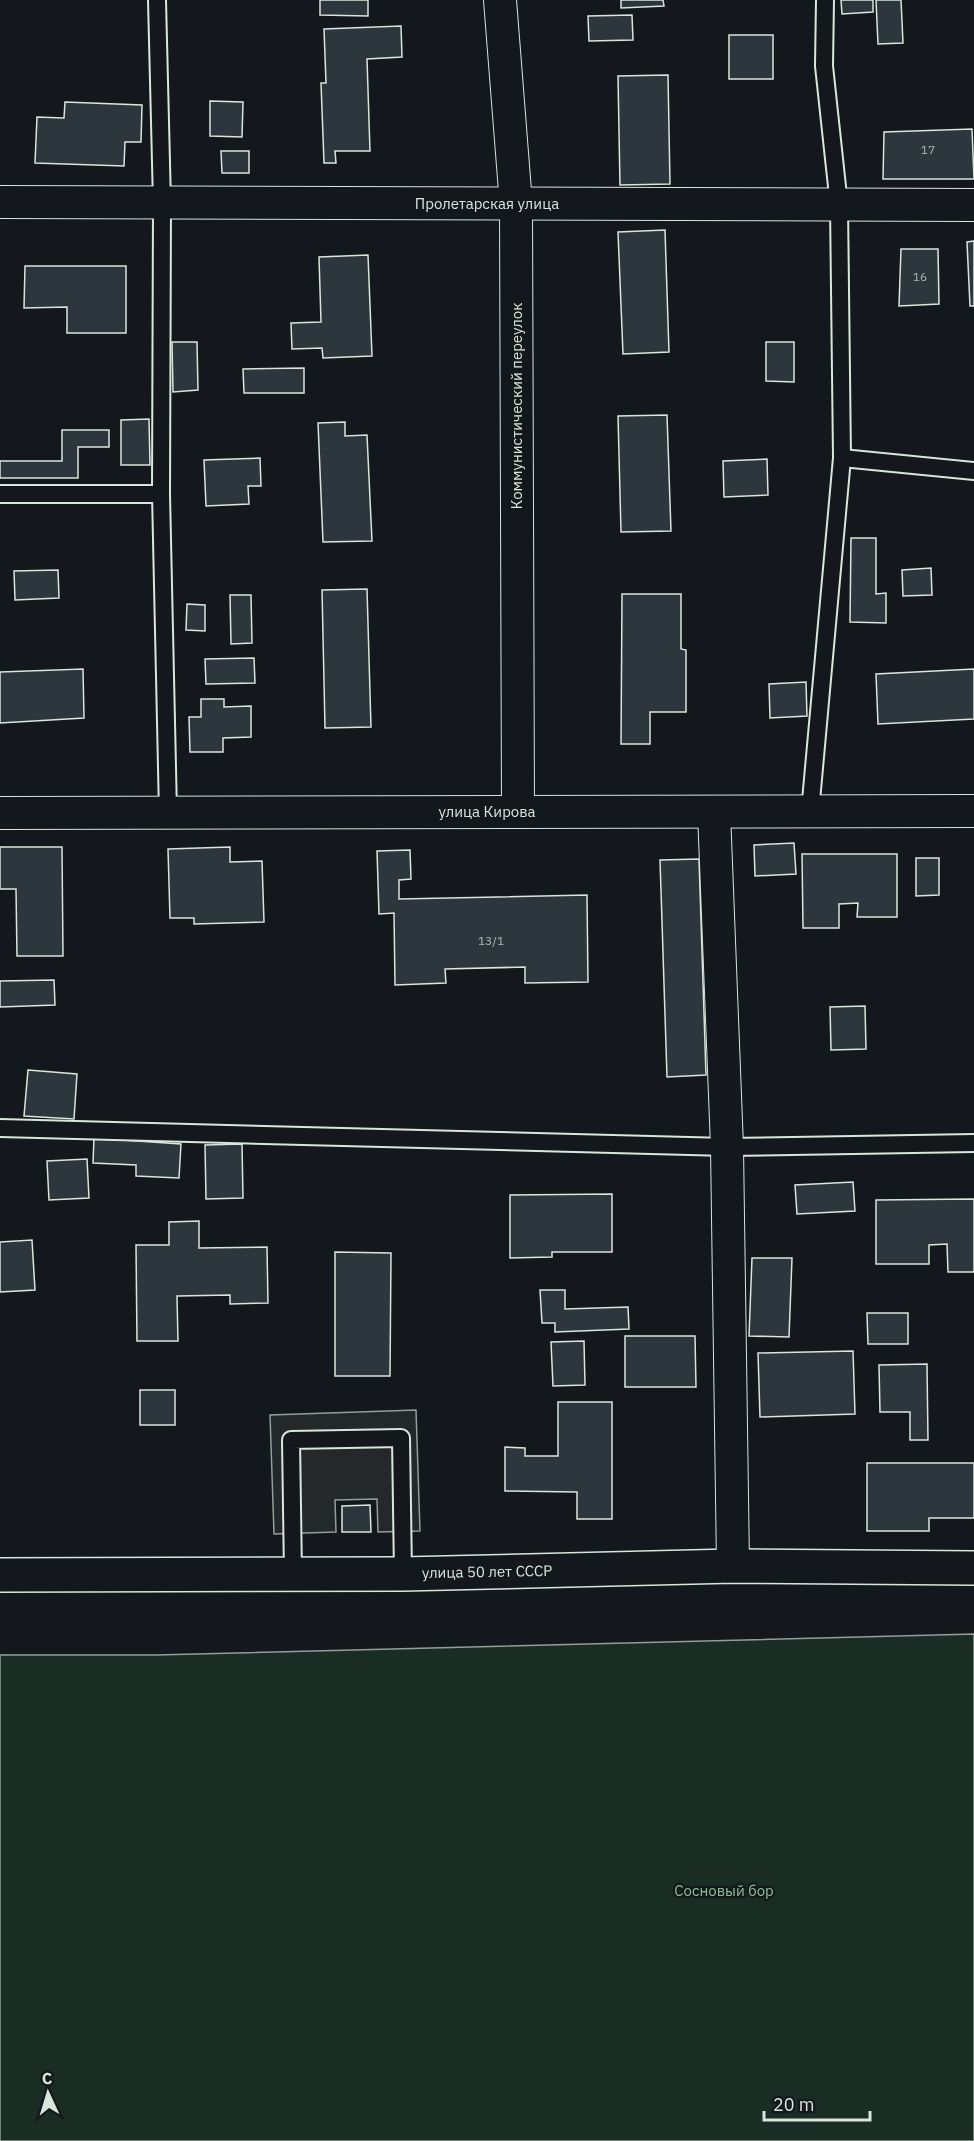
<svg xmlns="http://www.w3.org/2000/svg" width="974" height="2141" viewBox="0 0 974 2141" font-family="'IBM Plex Sans',sans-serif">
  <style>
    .green { fill: #1a2d24; stroke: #939e99; stroke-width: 1.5 }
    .parking { fill: #24282b; stroke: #939e99; stroke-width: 1.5 }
    .building { fill: #2c363c; stroke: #d8e6dc; stroke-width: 1.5 }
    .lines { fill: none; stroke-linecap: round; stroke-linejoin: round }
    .lane-casing { stroke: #d8e6dc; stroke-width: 20 }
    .street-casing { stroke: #d8e6dc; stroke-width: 34 }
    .secondary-casing { stroke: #d8e6dc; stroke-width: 36 }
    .lane { stroke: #14181c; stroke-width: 16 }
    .street { stroke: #14181c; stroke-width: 32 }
    .secondary { stroke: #14181c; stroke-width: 33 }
    .labels { text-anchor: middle; stroke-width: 4.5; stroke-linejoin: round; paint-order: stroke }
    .number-label { font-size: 12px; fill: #adbab4 }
    .street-label { font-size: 15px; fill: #d8e6dc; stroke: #14181c }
    .park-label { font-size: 15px; fill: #8ac095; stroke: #14181c }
  </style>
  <rect width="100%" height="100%" fill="#14181c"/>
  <path class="green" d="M974,1634V2141H0V1655H156Z"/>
  <path class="parking" d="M416,1410L420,1531L378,1532L377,1499L335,1500L336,1532L274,1534L270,1415Z"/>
  <g class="building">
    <path d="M320,0H368V16L320,15Z"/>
    <path d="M621,0H663L664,6L621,8Z"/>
    <path d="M841,0H873V12L842,14Z"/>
    <path d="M876,0H901L903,43L878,44Z"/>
    <path d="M632,15L633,40L589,41L588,16Z"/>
    <path d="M401,26L402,57L367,59L370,151H335L336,163H324L321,83H326L324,29Z"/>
    <rect x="729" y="35" width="44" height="44"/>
    <path d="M668,75L670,184L620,185L618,76Z"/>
    <path d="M210,101L243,102L242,137L210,136Z"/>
    <path d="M65,102L142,105L141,142H125L124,166L35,163L37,117L64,118Z"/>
    <path d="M972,129L974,179H883L884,132Z"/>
    <path d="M221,151H249V173H222Z"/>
    <path d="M665,230L669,352L623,354L618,232Z"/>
    <path d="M974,241V306H970L967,242Z"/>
    <path d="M901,249H938L939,304L899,306Z"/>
    <path d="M368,255L372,356L323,358L322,348L292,349L291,323L321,322L319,257Z"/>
    <path d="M25,266H126V333H67V307L24,308Z"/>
    <path d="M172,342H197L198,390L173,392Z"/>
    <path d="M766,342H794V382L766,381Z"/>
    <path d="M304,368V393H244L243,369Z"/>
    <path d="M667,415L671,531L621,532L618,416Z"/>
    <path d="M149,419L150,465H121V420Z"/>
    <path d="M345,422V436L367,435L372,541L323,542L318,423Z"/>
    <path d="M62,430H109V447H78V478H0V461H62Z"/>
    <path d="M260,458L261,486H248L249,504L206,506L204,460Z"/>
    <path d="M767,459L768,495L724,497L723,461Z"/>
    <path d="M851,538H876V594L886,593V623L850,622Z"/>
    <path d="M931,568L932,595L903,596L902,570Z"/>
    <path d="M58,570L59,598L15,600L14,571Z"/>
    <path d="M367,589L371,727L325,728L322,590Z"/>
    <path d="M622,594H681V649L686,650V712H650V744H621Z"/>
    <path d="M230,595H251L252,643L231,644Z"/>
    <path d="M187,604L205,605V631L186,630Z"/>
    <path d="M254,658L255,683L206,684L205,659Z"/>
    <path d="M83,669L84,718L0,723V672Z"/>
    <path d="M974,669V719L878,724L876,674Z"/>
    <path d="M806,682L807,716L770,718L769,684Z"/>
    <path d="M201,699H224V707L251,706V737L223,738V752H190L189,717H201Z"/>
    <path d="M794,843L796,874L755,876L754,845Z"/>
    <path d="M0,847H62L63,956H17L16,889H0Z"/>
    <path d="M230,847V862L262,861L264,922L194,924V918H170L168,849Z"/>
    <path d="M410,850L411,879L399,880V899L587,895L588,982L525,983V967L445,969L446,983L395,985L394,913L379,914L377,851Z"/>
    <path d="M802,854H897V917H857L858,903L839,904V928H803Z"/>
    <path d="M916,858H939V895L916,896Z"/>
    <path d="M699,859L706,1075L667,1077L660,860Z"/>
    <path d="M54,980L55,1005L0,1007V981Z"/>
    <path d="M865,1006L866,1049L831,1050L830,1007Z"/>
    <path d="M28,1070L77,1074L74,1119L24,1116Z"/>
    <path d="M94,1138L181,1144L179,1178L136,1176V1165L93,1163Z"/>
    <path d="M242,1144L243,1198L206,1199L205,1145Z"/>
    <path d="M87,1159L89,1198L49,1200L47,1161Z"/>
    <path d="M853,1182L855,1211L797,1214L795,1185Z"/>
    <path d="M612,1194V1252H552V1257L510,1258V1195Z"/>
    <path d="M974,1199V1272H948L947,1244L929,1245V1264H876V1200Z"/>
    <path d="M199,1221V1248L267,1247L268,1303L230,1304V1295L177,1296L178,1341H137L136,1245H169V1222Z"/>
    <path d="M32,1240L35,1290L0,1292V1242Z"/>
    <path d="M335,1252L391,1253L390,1376H335Z"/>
    <path d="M752,1258H792L789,1337L749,1336Z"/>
    <path d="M540,1290H565V1309L628,1307L629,1329L555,1332V1323H542Z"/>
    <path d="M867,1313H908V1344H868Z"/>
    <path d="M625,1336H695L696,1387H625Z"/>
    <path d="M584,1341L585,1385L553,1386L551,1342Z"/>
    <path d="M853,1351L855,1414L760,1417L758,1353Z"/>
    <path d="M927,1364L928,1440H910V1412H880L879,1365Z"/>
    <rect x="140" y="1390" width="35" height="35"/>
    <path d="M558,1402H612V1519H577V1492L505,1491V1447L525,1448V1456H558Z"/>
    <path d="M867,1463H974V1518H929V1531H867Z"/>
    <path d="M370,1505L371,1532H342V1506Z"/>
  </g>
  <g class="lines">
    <g class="lane-casing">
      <g id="lane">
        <path d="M157,0L162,203L161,494L168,813"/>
        <path d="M842,458L974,471"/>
        <path d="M0,494H161"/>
        <path d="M810,812L842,458L839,205L824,66L825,0"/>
        <path d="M0,1128L727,1147L974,1143"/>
        <path d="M293,1574L291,1440L401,1438L403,1574"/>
      </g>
    </g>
    <g class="street-casing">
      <g id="street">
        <path d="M500,0L516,204L518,812"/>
        <path d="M0,202L974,205"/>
        <path d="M714,812L727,1147L733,1566"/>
        <path d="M0,813L974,811"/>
      </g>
    </g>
    <g class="secondary-casing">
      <path id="secondary" d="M0,1575L403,1574L733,1566L974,1568"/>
    </g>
    <use href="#lane" class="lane"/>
    <use href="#street" class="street"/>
    <use href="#secondary" class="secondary"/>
  </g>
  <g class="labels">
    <g class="number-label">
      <text x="928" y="154">17</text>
      <text x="920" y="281">16</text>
      <text x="491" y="945">13/1</text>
    </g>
    <g class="street-label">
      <text x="487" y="209">Пролетарская улица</text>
      <text transform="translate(517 406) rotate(-90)" y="5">Коммунистический переулок</text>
      <text x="487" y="817">улица Кирова</text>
      <text transform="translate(487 1572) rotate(-1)" y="5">улица 50 лет СССР</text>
    </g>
    <g class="park-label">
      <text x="724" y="1896">Сосновый бор</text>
    </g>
  </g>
  <g transform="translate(48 2093) rotate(356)" stroke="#14181c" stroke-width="4.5" paint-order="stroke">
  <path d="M0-4.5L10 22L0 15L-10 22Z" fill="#d8e6dc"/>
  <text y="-9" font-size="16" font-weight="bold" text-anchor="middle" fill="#d8e6dc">С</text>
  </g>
  <path d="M764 2111v9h106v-9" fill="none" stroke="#d8e6dc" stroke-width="3"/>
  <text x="773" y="2111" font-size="18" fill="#d8e6dc" stroke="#14181c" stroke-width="4.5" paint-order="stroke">20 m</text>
</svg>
